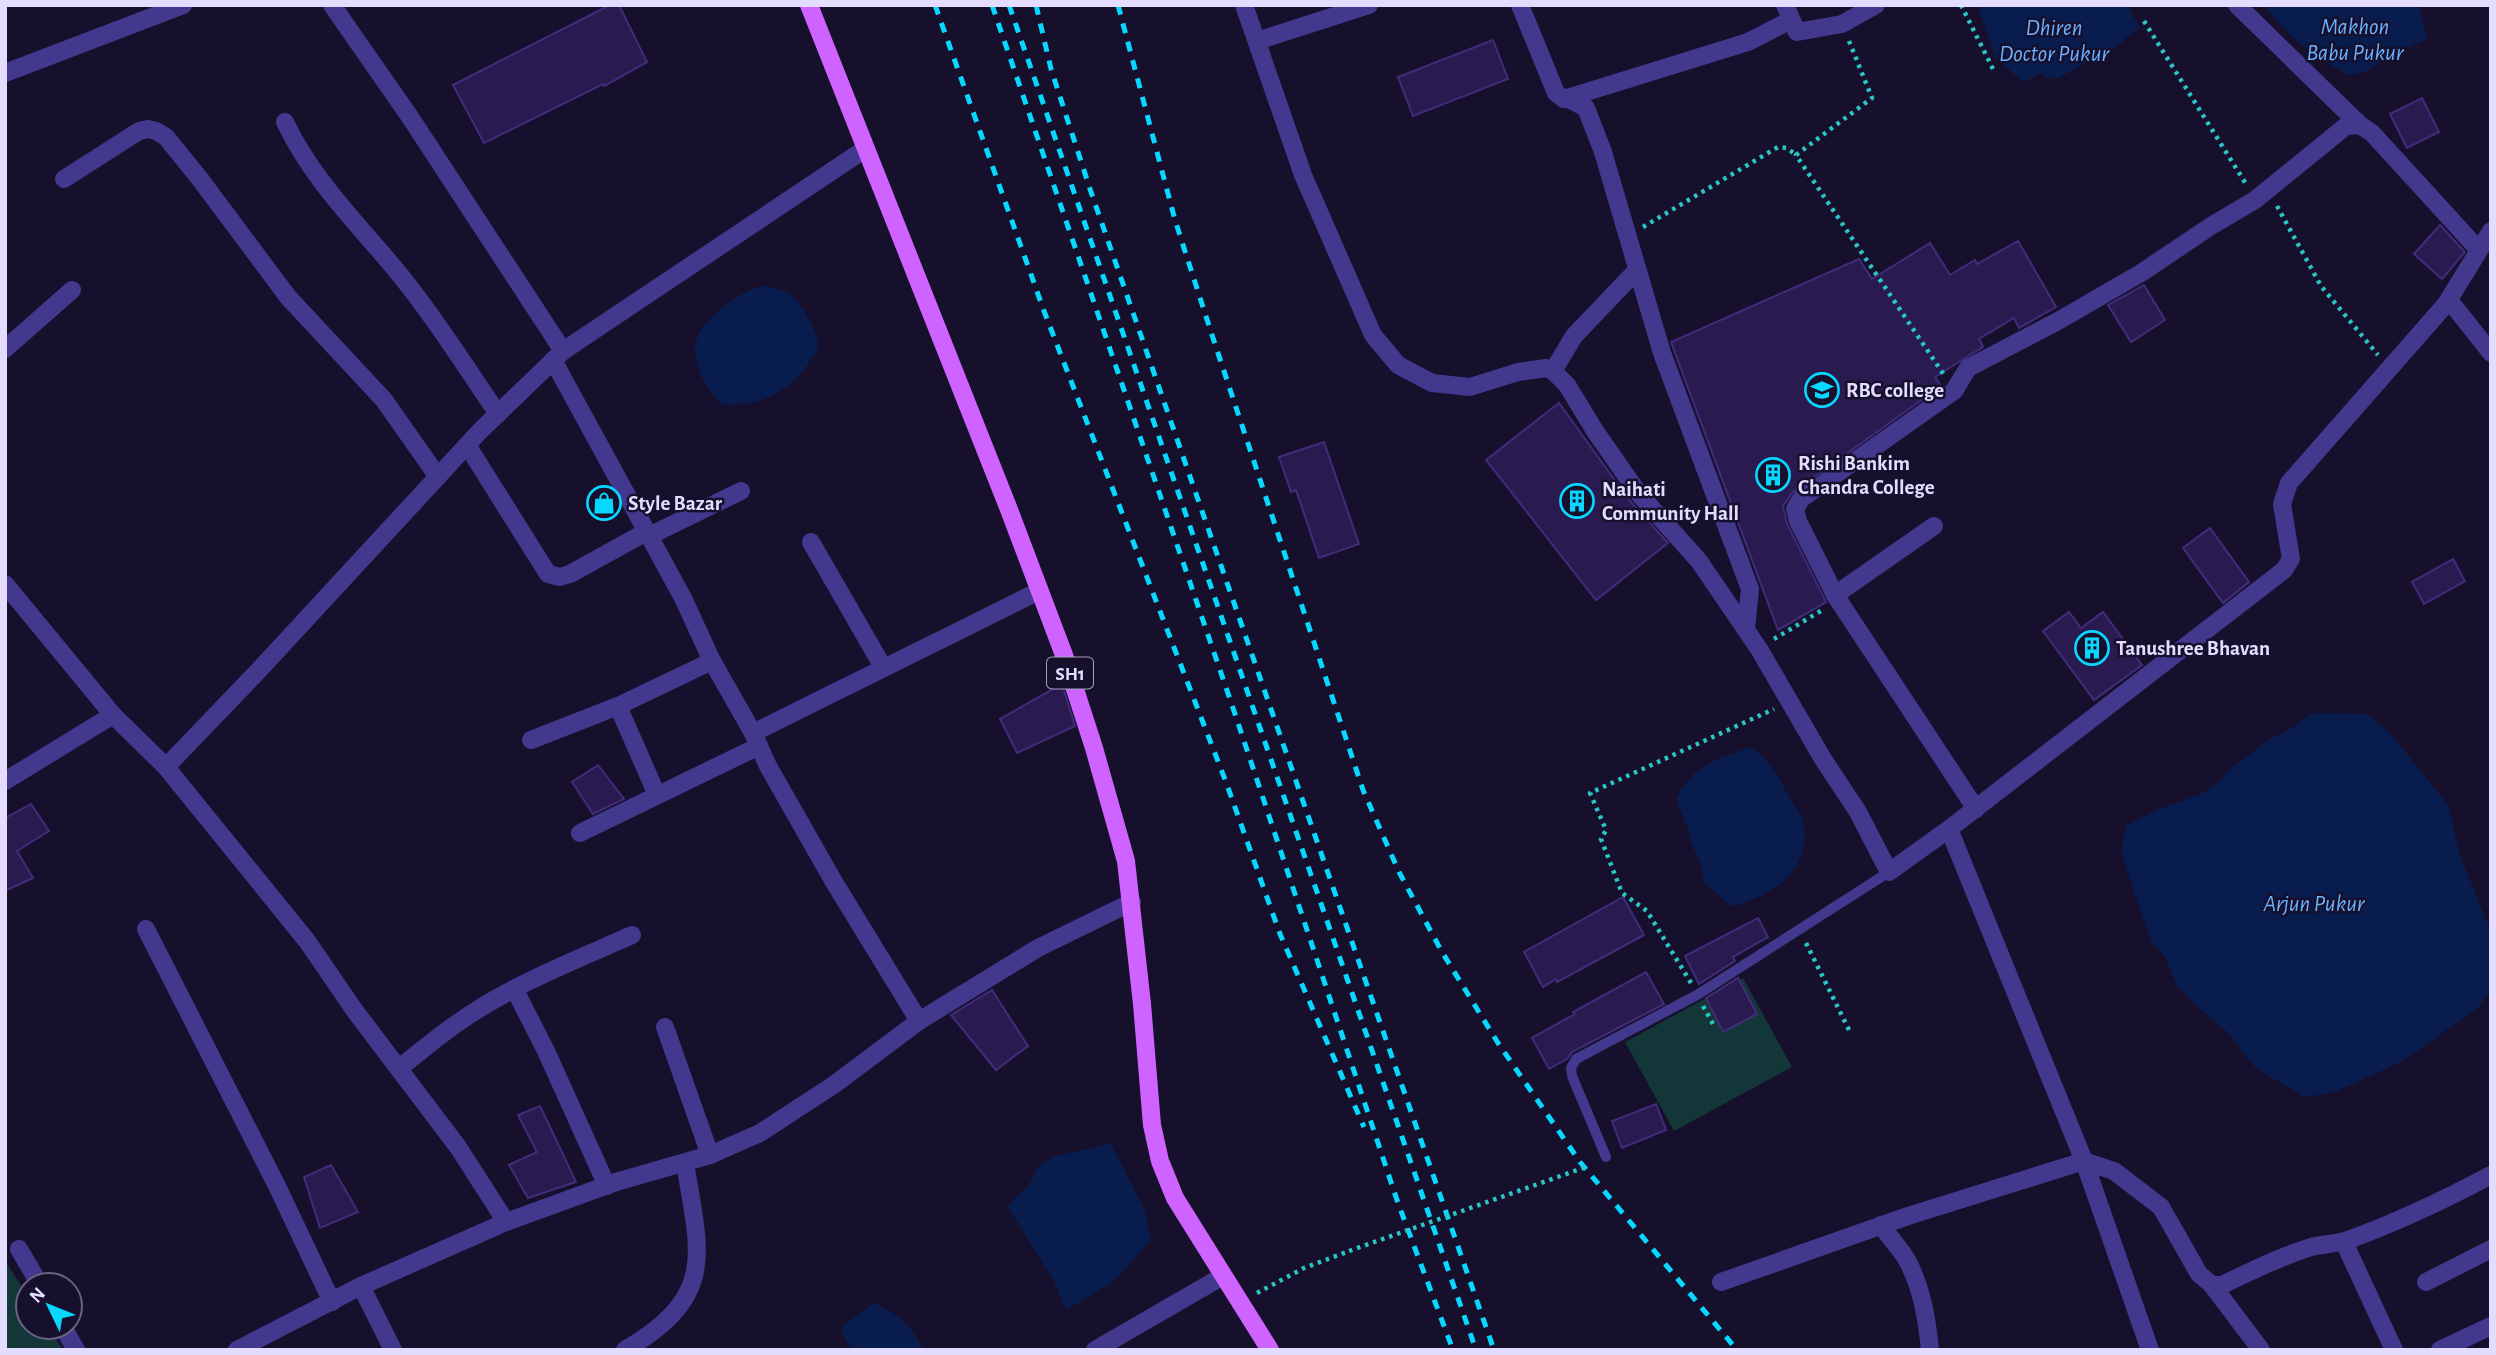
<svg xmlns="http://www.w3.org/2000/svg" width="2496" height="1355" viewBox="0 0 2496 1355" font-family="'Alegreya Sans',sans-serif">
  <style>
    .green { fill: #133738 }
    .water { fill: #081d4e }
    .building { fill: #291b4f; stroke: #412c7c; stroke-width: 2 }
    .lines { fill: none; stroke-linecap: round; stroke-linejoin: round }
    .path { stroke: #2ac5c5; stroke-width: 4.5; stroke-dasharray: 3.5 5; stroke-linecap: butt }
    .lane { stroke: #42398e; stroke-width: 10 }
    .street { stroke: #42398e; stroke-width: 18 }
    .primary { stroke: #cf63ff; stroke-width: 18 }
    .rail { stroke: #08d7ff; stroke-width: 5; stroke-dasharray: 10 9; stroke-linecap: butt }
    .path-bridge { stroke: #2ac5c5; stroke-width: 4.5; stroke-dasharray: 3.5 5; stroke-linecap: butt }
    .labels { text-anchor: middle; stroke-width: 5; stroke-linejoin: round; paint-order: stroke }
    .shield { fill: #17102d; stroke: #a69fc0; stroke-width: 2 }
    .shield-label { font-size: 19px; font-weight: bold; fill: #e3dcff }
    .poi-label { font-size: 21px; font-weight: bold; fill: #e3dcff; stroke: #17102d; text-anchor: start }
    .water-label { font-size: 23px; font-style: italic; fill: #6ab1ff; stroke: #17102d }
  </style>
  <rect width="100%" height="100%" fill="#17102d"/>
  <g class="green">
    <path d="M1743,978L1792,1067L1674,1131L1625,1042Z"/>
    <path d="M5,1261L28,1296V1327H48L63,1350H5Z"/>
  </g>
  <g class="water">
    <path d="M1977,5H2127L2140,28L2133,32L2115,48L2056,79L2052,76L2048,79L2042,73L2024,82L1996,59Z"/>
    <path d="M2265,5H2419L2427,39L2392,54L2367,71L2349,75C2313,55 2289,40 2265,5Z"/>
    <path d="M764,286C787,289 795,294 806,314C810,322 818,335 818,344C818,349 814,355 811,359C794,391 756,409 720,404C708,388 695,371 695,350C695,322 740,290 764,286Z"/>
    <path d="M2312,713L2367,714L2389,732L2448,805L2460,856L2491,932V989L2478,1008L2401,1062L2335,1092L2305,1097L2257,1069L2246,1057L2230,1034L2200,1009L2177,986L2165,957L2152,943L2136,898L2121,851L2126,826L2157,810L2203,793L2220,781L2229,770L2268,740L2297,725Z"/>
    <path d="M1750,747C1770,759 1776,773 1787,793C1792,802 1799,811 1803,821C1806,830 1805,839 1803,848C1795,884 1763,896 1732,907L1704,882L1702,866L1690,841L1689,831L1676,800C1693,763 1716,761 1750,747Z"/>
    <path d="M1110,1142L1145,1211L1151,1240L1113,1282L1066,1310L1054,1281L1008,1207C1013,1197 1020,1195 1027,1187C1033,1181 1034,1169 1042,1164C1060,1149 1088,1153 1110,1142Z"/>
    <path d="M874,1303C899,1314 910,1325 924,1350H852L841,1331L843,1325Z"/>
  </g>
  <g class="building">
    <path d="M610,5H619L647,62L604,86L603,84L484,143L453,85Z"/>
    <path d="M1493,40L1508,79L1413,116L1398,77Z"/>
    <path d="M2422,98L2439,132L2407,148L2390,114Z"/>
    <path d="M2440,225L2465,252L2442,279L2414,254Z"/>
    <path d="M2018,241L2056,307L2019,328L2014,318L1979,339L1983,347L1935,377L1941,386L1792,493L1783,506L1787,524L1826,602L1778,630L1671,342L1859,259L1872,279L1930,243L1950,275L1975,260L1977,264Z"/>
    <path d="M2144,285L2165,320L2131,342L2108,305Z"/>
    <path d="M1559,403L1630,501L1668,543L1596,600L1486,460Z"/>
    <path d="M1324,442L1359,544L1319,558L1296,490L1291,492L1279,457Z"/>
    <path d="M2210,528L2249,582L2223,603L2183,548Z"/>
    <path d="M2453,559L2465,581L2424,604L2412,582Z"/>
    <path d="M2069,612L2081,628L2103,612L2142,665L2094,700L2043,631Z"/>
    <path d="M1062,684L1075,726L1017,753L1000,719Z"/>
    <path d="M598,765L624,799L593,814L572,782Z"/>
    <path d="M31,804L49,831L17,851L33,878L5,891V818Z"/>
    <path d="M1623,897L1644,935L1557,982L1556,979L1543,987L1524,952Z"/>
    <path d="M1758,918L1768,937L1733,957L1735,961L1699,984L1685,956Z"/>
    <path d="M1646,972L1664,1004L1572,1052L1567,1059L1549,1069L1532,1038L1575,1014L1573,1012Z"/>
    <path d="M1738,978L1757,1014L1723,1032L1706,998Z"/>
    <path d="M992,990L1028,1046L996,1070L951,1015Z"/>
    <path d="M1656,1104L1666,1130L1622,1148L1612,1121Z"/>
    <path d="M540,1106L576,1182L528,1198L509,1165L537,1152L518,1115Z"/>
    <path d="M331,1165L358,1212L320,1228L304,1177Z"/>
  </g>
  <g class="lines">
    <g class="path">
      <path d="M1961,5L1994,71"/>
      <path d="M2144,21L2246,184"/>
      <path d="M1849,41L1872,98L1796,155L1944,375"/>
      <path d="M2277,206L2321,286L2378,355"/>
      <path d="M1643,227L1778,147L1787,148L1796,155"/>
      <path d="M1774,639L1824,609"/>
      <path d="M1806,943L1851,1034"/>
      <path d="M1691,983L1647,911L1622,893L1601,839L1606,830L1590,793L1774,709"/>
      <path d="M1703,1006L1713,1024L1717,1021"/>
      <path d="M1257,1293L1304,1268L1349,1251"/>
    </g>
    <path class="lane" d="M1606,1157L1572,1076L1571,1068L1576,1059L1697,995L1889,872"/>
    <g class="street">
      <path d="M332,5L410,117L563,351"/>
      <path d="M1244,5L1303,175L1373,335L1398,365L1432,383L1470,387L1518,372L1546,368L1553,371L1567,385L1595,431L1639,494L1699,561L1759,649L1823,759L1858,812L1889,872L1949,829"/>
      <path d="M1520,5L1556,93L1564,99L1567,98"/>
      <path d="M1785,5L1797,32L1842,24L1876,5"/>
      <path d="M2237,5L2360,125"/>
      <path d="M1257,41L1369,5"/>
      <path d="M5,73L183,5"/>
      <path d="M285,122C312,179 356,222 396,270C433,315 465,366 498,414"/>
      <path d="M64,179L139,131L148,129L156,131L166,137L200,179L288,297L384,400L438,477"/>
      <path d="M2449,300L2491,353"/>
      <path d="M5,349L72,290"/>
      <path d="M553,360L683,598L712,661L753,733L768,766L834,882L919,1021"/>
      <path d="M1553,371L1574,336L1637,270"/>
      <path d="M467,445L548,574L560,577L570,574L646,532"/>
      <path d="M649,536L741,491"/>
      <path d="M811,542L883,667"/>
      <path d="M5,584L113,715"/>
      <path d="M1835,595L1934,526"/>
      <path d="M1746,629L1750,589L1662,353L1603,152L1586,108L1567,98L1748,42L1791,20"/>
      <path d="M618,706L657,795"/>
      <path d="M753,733L1039,591"/>
      <path d="M531,740L618,706L712,661"/>
      <path d="M166,767L307,941L355,1011L458,1147L506,1222"/>
      <path d="M5,781L113,715L166,767L260,669L480,431L563,351L865,149"/>
      <path d="M1976,809L1835,595L1798,521L1795,509L1801,499L1954,391L1968,368L2058,321L2141,273L2211,226L2255,200L2346,126L2360,125L2372,133L2478,249"/>
      <path d="M580,833L759,746"/>
      <path d="M146,929L277,1186L332,1302"/>
      <path d="M515,990L546,1051L607,1186"/>
      <path d="M665,1027L710,1155"/>
      <path d="M399,1068C419,1053 438,1036 459,1022C511,985 574,961 632,935"/>
      <path d="M1881,1225C1889,1237 1900,1248 1907,1260C1922,1288 1927,1319 1930,1350"/>
      <path d="M2344,1242L2394,1350"/>
      <path d="M19,1249L40,1285"/>
      <path d="M1721,1282L1908,1216L2084,1161L2114,1171L2161,1207L2199,1274L2212,1285H2222C2251,1271 2280,1257 2311,1247C2323,1244 2336,1244 2348,1240C2398,1222 2444,1200 2491,1175"/>
      <path d="M2426,1282L2491,1249"/>
      <path d="M2212,1285L2261,1350"/>
      <path d="M361,1286L393,1350"/>
      <path d="M63,1327L76,1350"/>
      <path d="M237,1350L361,1286L506,1222L616,1182L710,1155L760,1133L835,1084L919,1021L1038,948L1132,902"/>
      <path d="M625,1350C717,1296 700,1255 685,1163"/>
      <path d="M1095,1350L1223,1276"/>
      <path d="M2150,1350L2084,1161L1949,829L2284,570L2291,559L2282,504L2289,483L2446,304L2491,231"/>
      <path d="M2440,1350L2491,1326"/>
    </g>
    <path class="primary" d="M809,5L1008,507L1064,655L1094,748L1126,861L1142,1004L1152,1125L1160,1161L1175,1198L1270,1350"/>
    <g class="rail">
      <path d="M935,5L1044,311L1226,782L1280,934L1364,1127"/>
      <path d="M992,5L1232,705L1398,1203L1453,1350"/>
      <path d="M1009,5L1476,1350"/>
      <path d="M1036,5L1051,69L1091,192L1494,1350"/>
      <path d="M1118,5L1175,220L1212,335L1363,790L1399,872L1442,952L1498,1043L1580,1162L1737,1350"/>
    </g>
    <path class="path-bridge" d="M1349,1251L1586,1167"/>
  </g>
  <defs>
    <g id="university-ring" transform="scale(1.75)"><circle r="9.5" fill="#17102d" stroke="#08d7ff" stroke-width="1.5"/><path d="M0-5L7-2L0 1L-7-2ZM-4 1L0 2.5L4 1V4Q0 6-4 4Z" fill="#08d7ff"/></g>
    <g id="building-ring" transform="scale(1.75)"><circle r="9.5" fill="#17102d" stroke="#08d7ff" stroke-width="1.5"/><path d="M-4-6H4V6H1V3H-1V6H-4ZM-2.5-4.3h1.7v1.8h-1.7ZM.8-4.3h1.7v1.8H.8ZM-2.5-1h1.7V.8h-1.7ZM.8-1h1.7V.8H.8Z" fill="#08d7ff"/></g>
    <g id="shop-ring" transform="scale(1.75)"><circle r="9.5" fill="#17102d" stroke="#08d7ff" stroke-width="1.5"/><path d="M-5-2.5h2.3a2.7 3.5 0 0 1 5.4 0H5L5.5 6h-11ZM-1.5-2.5h3a1.5 2.3 0 0 0-3 0Z" fill="#08d7ff"/></g>
  </defs>
  <g fill-rule="evenodd">
    <use href="#university-ring" x="1822" y="390"/>
    <use href="#building-ring" x="1773" y="475"/>
    <use href="#building-ring" x="1577" y="501"/>
    <use href="#shop-ring" x="604" y="503"/>
    <use href="#building-ring" x="2092" y="648"/>
  </g>
  <g class="labels">
    <rect class="shield" x="1047" y="657.5" width="46" height="31" rx="5"/>
    <g class="shield-label">
      <text x="1070" y="680">SH1</text>
    </g>
    <g class="poi-label">
      <text x="1846" y="397">RBC college</text>
      <text x="1798" y="470">Rishi Bankim<tspan x="1798" dy="24">Chandra College</tspan></text>
      <text x="1602" y="496">Naihati<tspan x="1602" dy="24">Community Hall</tspan></text>
      <text x="628" y="510">Style Bazar</text>
      <text x="2116" y="655">Tanushree Bhavan</text>
    </g>
    <g class="water-label">
      <text x="2355" y="34">Makhon<tspan x="2355" dy="26">Babu Pukur</tspan></text>
      <text x="2054" y="35">Dhiren<tspan x="2054" dy="26">Doctor Pukur</tspan></text>
      <text x="2314" y="911">Arjun Pukur</text>
    </g>
  </g>
  <rect width="2496" height="1355" fill="none" stroke="#e3dcff" stroke-width="14"/>
  <g transform="translate(49 1306) rotate(313)"><circle r="33" fill="#17102d" stroke="#696281" stroke-width="2"/>
  <path d="M0-5L12 26L0 18L-12 26Z" fill="#08d7ff"/>
  <text y="-10" font-size="19" font-weight="bold" text-anchor="middle" fill="#e3dcff">N</text>
  </g>
</svg>
